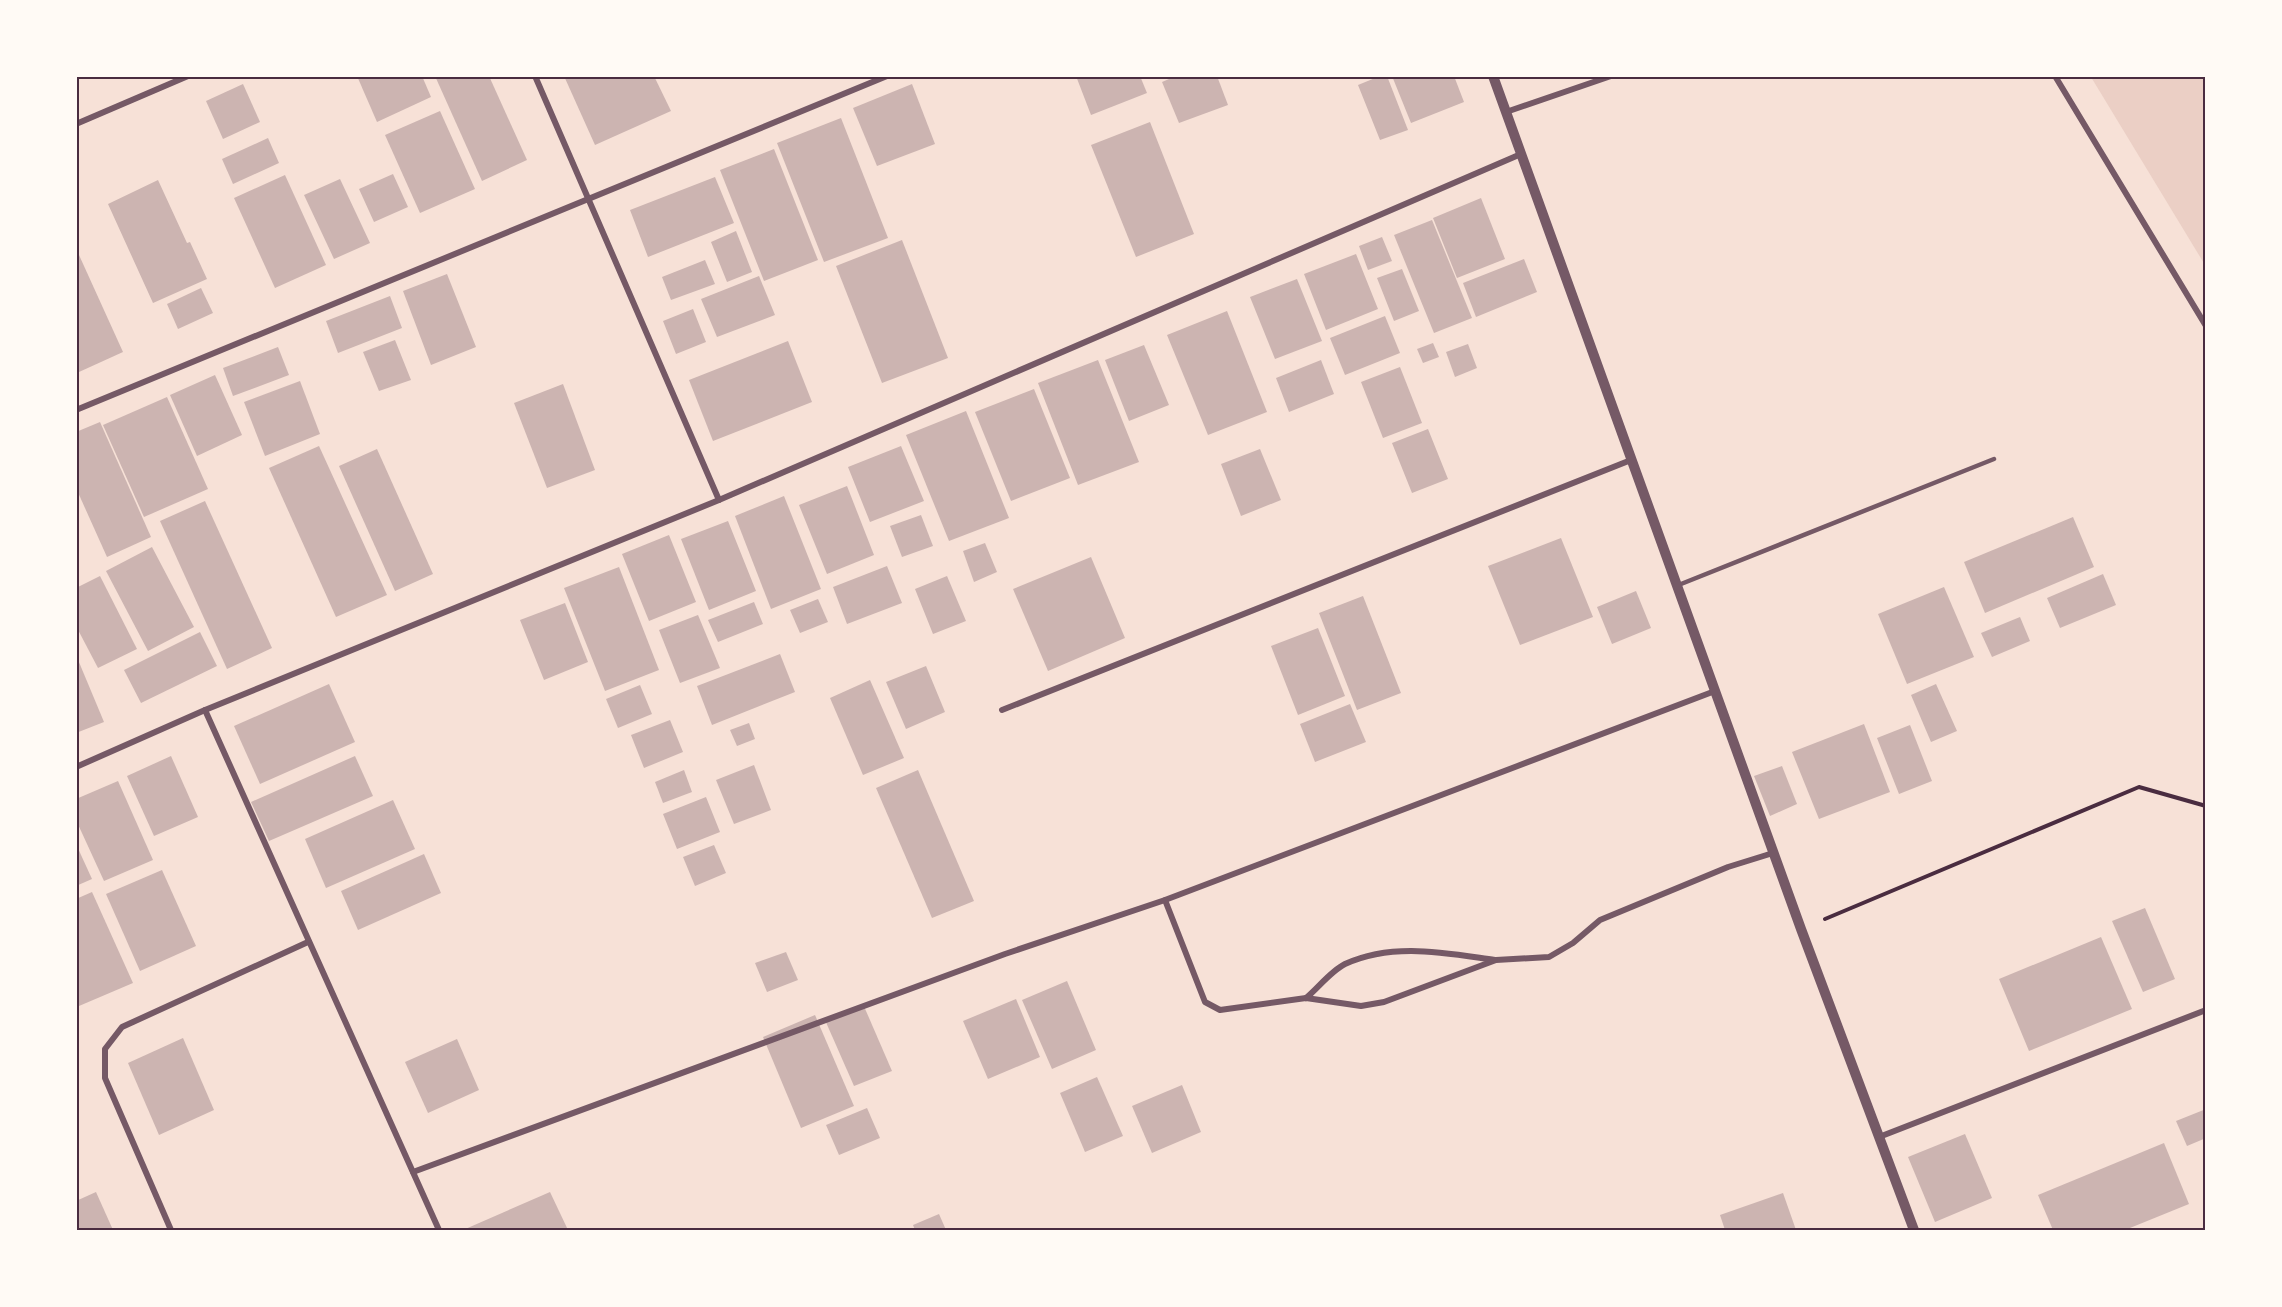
<svg xmlns="http://www.w3.org/2000/svg" width="2282" height="1307" viewBox="0 0 2282 1307" font-family="'Asap Condensed',sans-serif">
  <style>
    .green { fill: #ebcfc5 }
    .building { fill: #ccb4b1 }
    .lines { fill: none; stroke-linecap: round; stroke-linejoin: round }
    .path { stroke: #4a2c40; stroke-width: 4 }
    .service { stroke: #755966; stroke-width: 4.5 }
    .minor { stroke: #755966; stroke-width: 6 }
    .tertiary { stroke: #755966; stroke-width: 10 }
    .neatline { fill: none; stroke: #4a2c40; stroke-width: 2 }
  </style>
  <rect width="100%" height="100%" fill="#f7e1d7"/>
  <path class="green" d="M2091,77H2205V265Z"/>
  <g class="building">
    <path d="M357,76H422L431,97L377,122Z"/>
    <path d="M435,76H489L527,160L482,181Z"/>
    <path d="M564,76H654L671,111L595,145Z"/>
    <path d="M1076,76H1140L1147,93L1091,115Z"/>
    <path d="M1176,76H1217L1228,105L1179,123L1162,82Z"/>
    <path d="M1380,76H1387L1408,130L1380,140L1358,85Z"/>
    <path d="M1392,76H1454L1464,102L1411,123Z"/>
    <path d="M243,84L260,122L223,139L206,101Z"/>
    <path d="M912,84L935,144L877,166L853,108Z"/>
    <path d="M440,111L475,189L420,213L385,135Z"/>
    <path d="M841,118L888,238L824,262L777,143Z"/>
    <path d="M1150,122L1194,234L1136,257L1091,145Z"/>
    <path d="M268,138L279,163L233,184L222,159Z"/>
    <path d="M774,149L818,260L764,281L720,170Z"/>
    <path d="M393,174L408,207L374,222L359,189Z"/>
    <path d="M285,175L326,265L275,288L234,198Z"/>
    <path d="M715,177L734,223L648,257L630,210Z"/>
    <path d="M340,179L370,243L334,259L304,195Z"/>
    <path d="M158,180L187,243L190,242L207,279L153,303L108,204Z"/>
    <path d="M1481,198L1505,259L1457,278L1433,218Z"/>
    <path d="M1432,220L1472,318L1434,333L1394,235Z"/>
    <path d="M736,231L752,272L727,282L711,242Z"/>
    <path d="M1382,237L1392,261L1368,270L1359,246Z"/>
    <path d="M902,240L948,358L882,383L836,266Z"/>
    <path d="M1356,254L1378,309L1326,330L1304,274Z"/>
    <path d="M79,255L123,352L79,372L76,367V256Z"/>
    <path d="M1524,259L1537,292L1476,317L1463,283Z"/>
    <path d="M705,260L715,284L671,300L662,277Z"/>
    <path d="M1402,269L1419,311L1394,321L1377,278Z"/>
    <path d="M447,274L476,347L431,365L403,291Z"/>
    <path d="M759,276L775,315L717,337L701,299Z"/>
    <path d="M1297,279L1322,341L1275,359L1250,297Z"/>
    <path d="M201,288L213,313L178,329L167,304Z"/>
    <path d="M390,296L402,328L338,353L326,321Z"/>
    <path d="M693,309L706,342L676,354L663,321Z"/>
    <path d="M1227,311L1267,412L1208,435L1167,335Z"/>
    <path d="M1385,316L1400,353L1345,375L1330,338Z"/>
    <path d="M395,340L411,380L379,391L363,352Z"/>
    <path d="M788,341L812,402L713,441L689,380Z"/>
    <path d="M1433,343L1439,357L1423,363L1417,349Z"/>
    <path d="M1468,344L1477,368L1455,377L1446,352Z"/>
    <path d="M1144,345L1169,405L1129,421L1105,360Z"/>
    <path d="M278,347L289,375L233,396L223,368Z"/>
    <path d="M1098,360L1139,462L1078,485L1038,383Z"/>
    <path d="M1321,360L1334,394L1289,412L1276,378Z"/>
    <path d="M1400,367L1422,423L1383,438L1361,382Z"/>
    <path d="M215,375L242,435L197,456L170,395Z"/>
    <path d="M300,381L320,434L265,456L244,402Z"/>
    <path d="M563,384L595,470L547,488L514,403Z"/>
    <path d="M1034,389L1070,478L1011,501L975,412Z"/>
    <path d="M167,397L208,489L144,517L103,425Z"/>
    <path d="M966,411L1009,518L949,541L906,435Z"/>
    <path d="M100,422L151,537L107,557L76,488V432Z"/>
    <path d="M1428,429L1448,479L1412,493L1392,443Z"/>
    <path d="M319,446L387,595L336,617L269,468Z"/>
    <path d="M901,446L924,501L870,522L848,467Z"/>
    <path d="M377,449L433,574L395,591L339,466Z"/>
    <path d="M1260,449L1281,500L1241,516L1221,464Z"/>
    <path d="M847,486L874,555L827,574L799,505Z"/>
    <path d="M784,496L821,589L771,609L735,516Z"/>
    <path d="M205,501L272,648L227,669L160,521Z"/>
    <path d="M921,515L933,546L902,557L890,526Z"/>
    <path d="M2073,517L2094,567L1985,613L1964,562Z"/>
    <path d="M728,521L756,591L709,610L681,539Z"/>
    <path d="M669,535L696,602L649,621L622,554Z"/>
    <path d="M1561,538L1593,617L1520,645L1488,566Z"/>
    <path d="M985,543L997,572L974,582L963,551Z"/>
    <path d="M152,547L194,627L148,651L106,571Z"/>
    <path d="M1091,557L1125,638L1048,671L1013,589Z"/>
    <path d="M887,566L902,603L847,624L833,587Z"/>
    <path d="M619,567L659,670L605,691L564,588Z"/>
    <path d="M2103,574L2116,605L2060,628L2047,598Z"/>
    <path d="M100,576L137,649L98,668L76,626V588Z"/>
    <path d="M947,576L966,621L933,634L915,589Z"/>
    <path d="M1944,587L1974,657L1907,684L1878,614Z"/>
    <path d="M1636,591L1651,628L1612,644L1597,607Z"/>
    <path d="M1363,596L1401,693L1357,710L1319,613Z"/>
    <path d="M818,599L828,622L800,633L790,610Z"/>
    <path d="M754,602L763,624L718,642L708,620Z"/>
    <path d="M565,603L588,662L544,680L520,620Z"/>
    <path d="M698,615L720,668L680,683L659,630Z"/>
    <path d="M2020,617L2030,641L1992,657L1981,633Z"/>
    <path d="M1318,628L1345,696L1298,715L1271,646Z"/>
    <path d="M200,632L217,666L141,703L124,670Z"/>
    <path d="M780,654L795,692L712,725L697,686Z"/>
    <path d="M76,655L104,722L76,733Z"/>
    <path d="M926,666L945,712L906,729L886,682Z"/>
    <path d="M870,680L904,758L863,775L830,698Z"/>
    <path d="M329,684L355,742L260,784L234,726Z"/>
    <path d="M1936,684L1957,731L1931,742L1911,695Z"/>
    <path d="M640,685L652,714L618,728L606,699Z"/>
    <path d="M1350,704L1366,742L1315,762L1300,724Z"/>
    <path d="M670,720L683,752L644,768L631,735Z"/>
    <path d="M749,723L755,739L737,746L730,730Z"/>
    <path d="M1864,724L1890,792L1819,819L1792,752Z"/>
    <path d="M1910,725L1932,781L1899,794L1877,738Z"/>
    <path d="M171,756L198,817L154,836L127,776Z"/>
    <path d="M355,756L373,796L269,841L251,802Z"/>
    <path d="M754,765L771,810L734,824L716,780Z"/>
    <path d="M1782,766L1797,804L1770,816L1754,776Z"/>
    <path d="M684,770L692,792L663,803L655,782Z"/>
    <path d="M918,770L974,901L932,918L876,788Z"/>
    <path d="M118,781L153,860L104,881L76,820V799Z"/>
    <path d="M706,797L720,832L677,849L663,814Z"/>
    <path d="M393,800L415,849L326,888L305,839Z"/>
    <path d="M76,844L92,879L76,886Z"/>
    <path d="M714,845L726,873L695,886L683,857Z"/>
    <path d="M424,854L441,893L358,930L341,891Z"/>
    <path d="M162,870L196,946L140,971L106,894Z"/>
    <path d="M92,892L133,983L79,1006L76,1001V899Z"/>
    <path d="M2145,908L2175,979L2143,992L2112,921Z"/>
    <path d="M2101,937L2132,1009L2029,1051L1999,979Z"/>
    <path d="M786,952L798,980L767,992L755,963Z"/>
    <path d="M1067,981L1096,1050L1052,1069L1022,1000Z"/>
    <path d="M1016,999L1040,1057L988,1079L963,1021Z"/>
    <path d="M863,1004L892,1071L854,1086L825,1020Z"/>
    <path d="M815,1015L854,1106L801,1128L763,1037Z"/>
    <path d="M183,1038L214,1110L159,1135L128,1063Z"/>
    <path d="M457,1039L479,1090L428,1113L405,1062Z"/>
    <path d="M1097,1077L1123,1136L1085,1152L1060,1093Z"/>
    <path d="M1182,1085L1201,1132L1152,1153L1132,1106Z"/>
    <path d="M867,1108L880,1138L839,1155L826,1125Z"/>
    <path d="M2206,1109V1138L2187,1146L2176,1121Z"/>
    <path d="M1965,1134L1992,1198L1935,1222L1908,1157Z"/>
    <path d="M2164,1143L2189,1204L2125,1230H2053L2038,1195Z"/>
    <path d="M96,1192L113,1230H76V1201Z"/>
    <path d="M550,1192L568,1230H463Z"/>
    <path d="M1783,1193L1796,1230H1725L1720,1215Z"/>
    <path d="M939,1214L946,1230H915L913,1225Z"/>
  </g>
  <g class="lines">
    <path class="path" d="M1825,919L2139,787L2206,806"/>
    <path class="service" d="M1676,586L1994,459"/>
    <g class="minor">
      <path d="M535,76L719,500"/>
      <path d="M2055,76L2206,326"/>
      <path d="M1506,112L1611,76"/>
      <path d="M76,124L188,76"/>
      <path d="M76,410L887,76"/>
      <path d="M205,710L439,1230"/>
      <path d="M1002,710L1631,460"/>
      <path d="M76,767L205,710L719,500L1521,154"/>
      <path d="M1165,900L1205,1002L1220,1010L1306,998L1361,1006L1384,1002L1496,960L1549,957L1573,943L1600,920L1728,867L1773,853"/>
      <path d="M1306,998C1318,988 1331,971 1345,964C1393,942 1445,953 1495,960"/>
      <path d="M1879,1137L2206,1010"/>
      <path d="M413,1172L1005,954L1165,900L1715,691"/>
      <path d="M171,1230L105,1078V1049L122,1027L308,942"/>
    </g>
    <path class="tertiary" d="M1493,76L1801,929L1914,1230"/>
  </g>
  <rect width="2282" height="1307" fill="none" stroke="#fffaf5" stroke-width="156"/>
  <rect x="78" y="78" width="2126" height="1151" class="neatline"/>
</svg>
